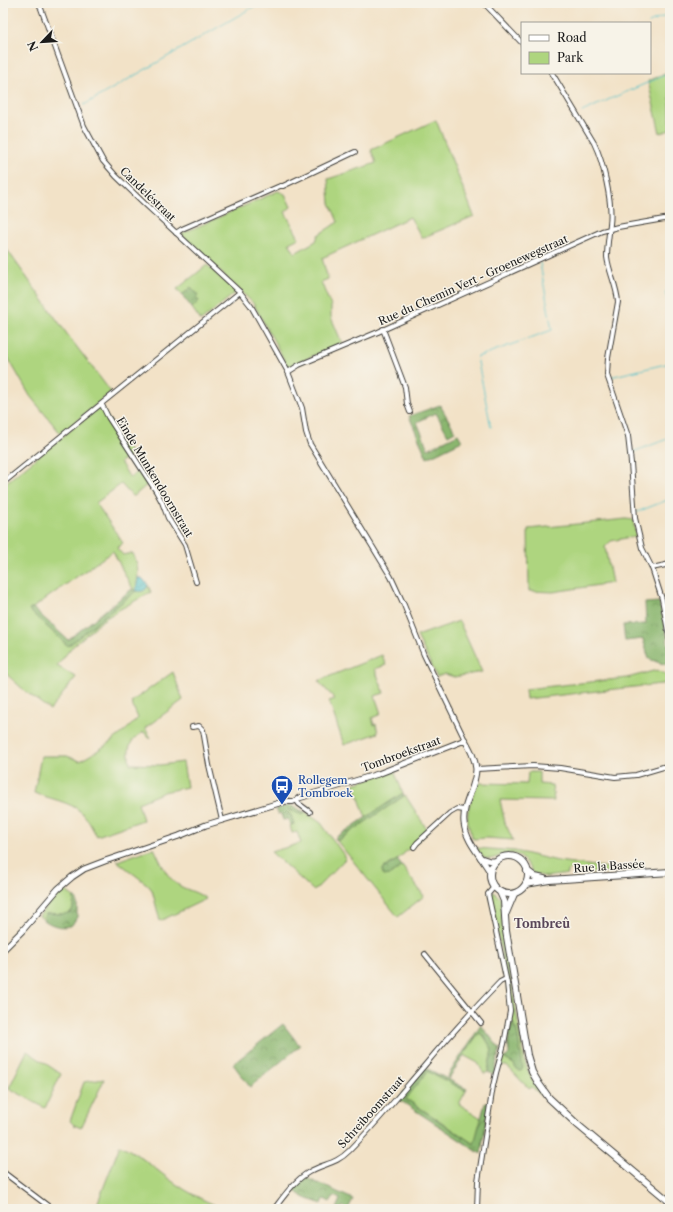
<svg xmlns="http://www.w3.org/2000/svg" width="673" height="1212" viewBox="0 0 673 1212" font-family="'Libre Caslon Text',serif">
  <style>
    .green { fill: #aed57f; stroke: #65784e; fill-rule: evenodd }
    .forest { fill: url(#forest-crowns); stroke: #536945 }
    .water { fill: url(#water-waves); stroke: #386f72 }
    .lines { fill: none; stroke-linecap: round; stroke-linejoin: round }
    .stream { stroke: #54c2c9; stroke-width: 1 }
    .minor-casing { stroke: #3c3a36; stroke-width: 6 }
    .tertiary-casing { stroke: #3c3a36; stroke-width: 7 }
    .secondary-casing { stroke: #3c3a36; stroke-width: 8 }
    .minor { stroke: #fff; stroke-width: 4 }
    .tertiary { stroke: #fff; stroke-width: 5 }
    .secondary { stroke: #fff; stroke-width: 6 }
    .labels { text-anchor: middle; stroke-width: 3; stroke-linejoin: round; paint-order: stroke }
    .street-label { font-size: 11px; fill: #1c1c1c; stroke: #f7f3e8 }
    .transit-label { font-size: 11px; fill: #164399; stroke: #f7f3e8; text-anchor: start }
    .neighbourhood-label { font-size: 12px; font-weight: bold; fill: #584659; stroke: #f7f3e8 }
  </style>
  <defs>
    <pattern id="forest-crowns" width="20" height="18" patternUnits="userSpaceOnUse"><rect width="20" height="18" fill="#8ab66e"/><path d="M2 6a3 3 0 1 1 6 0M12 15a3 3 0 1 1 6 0" fill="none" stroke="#70935a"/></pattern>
    <pattern id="water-waves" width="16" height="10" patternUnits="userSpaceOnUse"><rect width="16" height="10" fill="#54c2c9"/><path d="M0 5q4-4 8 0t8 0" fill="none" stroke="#49a6ac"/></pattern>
  </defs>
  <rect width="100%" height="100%" fill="#f7f3e8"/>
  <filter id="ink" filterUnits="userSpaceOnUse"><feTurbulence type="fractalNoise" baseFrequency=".025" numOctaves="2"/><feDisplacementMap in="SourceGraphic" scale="8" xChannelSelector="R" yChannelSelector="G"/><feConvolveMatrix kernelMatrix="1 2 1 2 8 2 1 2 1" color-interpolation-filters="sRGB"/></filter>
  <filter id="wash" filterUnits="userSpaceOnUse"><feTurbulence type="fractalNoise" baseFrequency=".012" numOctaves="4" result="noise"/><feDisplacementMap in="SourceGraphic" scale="16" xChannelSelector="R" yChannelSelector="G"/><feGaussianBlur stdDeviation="0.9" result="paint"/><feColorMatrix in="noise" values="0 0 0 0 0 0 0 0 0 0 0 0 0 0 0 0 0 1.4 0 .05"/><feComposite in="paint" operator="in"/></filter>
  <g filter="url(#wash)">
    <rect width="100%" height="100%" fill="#f2e2c7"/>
    <g class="green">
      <path d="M670,72V130L660,133L648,81Z"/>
      <path d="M436,120L474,216L422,238L410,217L322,258L328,279L321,282L331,306V317L342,343L288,367L253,303L181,234L278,191L285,194L291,207L285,212L299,238L289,243L295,253L316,241L318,235L338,222L330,203L328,179L376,163L371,150Z"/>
      <path d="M3,244L67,334L111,392L61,434L30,396L3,349Z"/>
      <path d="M207,265L236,291L235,293L201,321L192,308L199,301L195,297L198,295L191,287L182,295L177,289Z"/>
      <path d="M98,408L102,409L132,455L120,462L130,478L141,469L149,483L133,497L121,484L96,503L123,543L117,548L123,555L132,553C140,565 138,578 136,591L146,589L148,585L151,592L117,611L103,620L71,648L57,666L76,677L50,710L25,691L3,671V485ZM113,551C117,559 131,588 135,591L68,646L30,610Z"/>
      <path d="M626,519L633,520L636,536L611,541L605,547L612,583L553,592L529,591L528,529Z"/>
      <path d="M459,621L482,672L454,677L445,674L437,677L417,636Z"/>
      <path d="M382,655L386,665L375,669L384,693L375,696L381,714L372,718L374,725L376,724L378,733L344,745L329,701L335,699L318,681Z"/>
      <path d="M657,670L670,676V683L526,699L525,689L627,678Z"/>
      <path d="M173,672L183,700L145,728L151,738H149L144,732C129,740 127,748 130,764L160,765L183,762L187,787L164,792L138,803L143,820L97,836C92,829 88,818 81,812C71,802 47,798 34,793L41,756H67L80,761C101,749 122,736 138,718L131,702Z"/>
      <path d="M394,770L403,793L366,818L354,784Z"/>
      <path d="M528,772H539V784L552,785L554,801L500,800L505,823L513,840L487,838L473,839C462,812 470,807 477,783L527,784Z"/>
      <path d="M405,795L428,831L397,860L384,868L390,875L402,866L424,896L398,917L337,841Z"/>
      <path d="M289,810L303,815L305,812L321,823L346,858L314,891L271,852L301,843L297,832L292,833L290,825L294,824L287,813Z"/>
      <path d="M154,848C161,862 166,878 180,886C189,891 198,892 206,899L160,921L152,890L148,885L117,861Z"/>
      <path d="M477,848L515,851L558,861L610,868V872L575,874L574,869L571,868L568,871V874L546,877L532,873C511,829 490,879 477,848Z"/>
      <path d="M63,889L74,897L73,908L71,912L65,914H46L44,920L39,916L49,903Z"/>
      <path d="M494,892L501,899L503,935L525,1062L531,1078L545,1099L532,1087L529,1089L509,1068L506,1066H499L501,1058L506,1057L505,1059L514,1064L516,1069L522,1065L514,1028L512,1024L509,1041V1052L507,1043L511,1015V1003L490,895L492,893Z"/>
      <path d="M479,1033L484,1036L492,1049L488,1072L484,1074L478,1063L463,1055Z"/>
      <path d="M27,1051L61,1074L45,1108L9,1088Z"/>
      <path d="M427,1071L466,1091L459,1104L481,1118L475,1145L440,1121L406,1099Z"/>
      <path d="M104,1079L102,1084L81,1128L74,1125L70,1121L84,1082Z"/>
      <path d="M120,1145C141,1155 157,1171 176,1184C189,1193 203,1200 217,1206L215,1209H99L96,1207Z"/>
    </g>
    <g class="forest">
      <path d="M191,287L198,295L196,297L199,301L192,308L182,295Z"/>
      <path d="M440,405L455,431L448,435L436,413L417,422L428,449L458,434L462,441L427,458L409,416Z"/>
      <path d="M132,589L136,591L68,646L29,610L33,608L68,640Z"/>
      <path d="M659,602L667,636L670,665L660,663L649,659L643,639L625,641L623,625L646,624L645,603Z"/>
      <path d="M403,793L404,796L337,841L335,838Z"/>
      <path d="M289,805L305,812L303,815L289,810L288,813L291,815L294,824L290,825L288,819L283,820L281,814H278L276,809Z"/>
      <path d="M397,860L402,866L390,875L384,876L382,871L384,868Z"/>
      <path d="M74,897L77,900V917L72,925C63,929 52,926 44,920L45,914C54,912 63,916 71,912L73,908Z"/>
      <path d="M512,1023H514V1028H516L517,1031L523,1068L521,1071H519L516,1069L514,1064L505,1059L506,1057L509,1054V1041Z"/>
      <path d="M283,1024L300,1046L250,1087L233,1064Z"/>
      <path d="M481,1025L500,1049L494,1075L488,1072L492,1049L484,1036L479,1033L477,1035L449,1078L447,1077Z"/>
      <path d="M424,1067L467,1089L466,1091L427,1071L406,1099L474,1144L485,1103H489L481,1154L398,1099Z"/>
      <path d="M304,1177L353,1199L348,1209H346L343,1206L341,1209H336L340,1199L334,1196L330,1202L324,1199L322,1204C311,1200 300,1198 293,1188Z"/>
    </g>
    <path class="water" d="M138,578H142L148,585C146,591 142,592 136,591Z"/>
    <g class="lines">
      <g class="stream">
        <path d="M649,23L670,14"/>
        <path d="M84,105L260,3"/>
        <path d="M582,112L610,99L670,73"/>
        <path d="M670,292H665L670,308"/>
        <path d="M610,377L670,363"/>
        <path d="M491,427L477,357L552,330L540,263"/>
        <path d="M633,452L670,438"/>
        <path d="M637,512L670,499"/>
      </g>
    </g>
  </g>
  <g filter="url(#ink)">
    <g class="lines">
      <g class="minor-casing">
        <g id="minor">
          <path d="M39,3L84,126L103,161L116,176L145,204L240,292L251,306L288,372L302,408L306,432L310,444L391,577L404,605L424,655L465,740"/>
          <path d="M484,3L522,43"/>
          <path d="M552,73L594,143C603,161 613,203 610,224C609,235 607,246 607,257C609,273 617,286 618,302L608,358L607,375L628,436L631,463L635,518L642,548L652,568L662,599L670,642"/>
          <path d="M176,233L182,229L280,186H283L355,152"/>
          <path d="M383,329L405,387L407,404L410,412"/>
          <path d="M288,372L299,365L378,332L602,231L618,227L670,218"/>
          <path d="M102,405L108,417L156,491L162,502L168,518L185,545L196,582"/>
          <path d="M3,483L240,292"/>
          <path d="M652,568L670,564"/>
          <path d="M192,727L199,726L203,730L209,765L222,820"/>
          <path d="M476,769L533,766L560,768L615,777L636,775L670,765"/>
          <path d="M297,801L299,804L310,812"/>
          <path d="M414,847L417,843L450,813L457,809L464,810"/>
          <path d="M425,954L481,1023"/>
          <path d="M3,1172L52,1209"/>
          <path d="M274,1209C284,1196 295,1180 309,1172C324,1163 335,1165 349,1151C376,1124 400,1094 425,1065C449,1036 474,1009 500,982L506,979"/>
          <path d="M477,1209L478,1181L493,1086L496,1073L504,1044L510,1011L507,983L488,894L494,887"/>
        </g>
      </g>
      <g class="tertiary-casing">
        <g id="tertiary">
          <path d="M481,858L490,861H496"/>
          <path d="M3,950L22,931L58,889L72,877L84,869L105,861L179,836L206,825L286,801C292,802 295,802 299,798L378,774L465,740C470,749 475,758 476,769C476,788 462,803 464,823C466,842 481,856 490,872"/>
        </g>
      </g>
      <g class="secondary-casing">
        <g id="secondary">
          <circle cx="509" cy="875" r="19"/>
          <path d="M527,871L535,877L544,879"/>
          <path d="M526,884L549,880L670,872"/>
          <path d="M500,892L504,901L506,931L527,1055L532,1072L539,1084L549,1098L579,1126L670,1202"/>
          <path d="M506,913L514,894"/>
        </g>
      </g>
      <use href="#minor" class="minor"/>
      <use href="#tertiary" class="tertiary"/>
      <use href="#secondary" class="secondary"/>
    </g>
  </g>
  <defs>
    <g id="bus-pin" transform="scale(1.15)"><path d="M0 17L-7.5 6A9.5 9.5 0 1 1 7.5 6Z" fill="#1a4fb4" stroke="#f7f3e8"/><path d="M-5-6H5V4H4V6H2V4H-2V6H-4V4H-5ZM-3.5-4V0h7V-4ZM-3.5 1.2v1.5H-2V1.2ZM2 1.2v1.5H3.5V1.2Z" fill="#fff"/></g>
  </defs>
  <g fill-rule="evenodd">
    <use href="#bus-pin" x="282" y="786"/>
  </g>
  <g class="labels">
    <g class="street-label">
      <text transform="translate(148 194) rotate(44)" y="4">Candeléstraat</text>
      <text transform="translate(473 280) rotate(-24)" y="4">Rue du Chemin Vert - Groenewegstraat</text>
      <text transform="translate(155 477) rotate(59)" y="4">Einde Munkendoornstraat</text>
      <text transform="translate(401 754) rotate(-20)" y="4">Tombroekstraat</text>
      <text transform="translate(609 866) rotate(-4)" y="4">Rue la Bassée</text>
      <text transform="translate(371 1112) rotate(-48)" y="4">Schreiboomstraat</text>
    </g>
    <g class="transit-label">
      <text x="298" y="784">Rollegem<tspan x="298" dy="13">Tombroek</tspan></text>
    </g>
    <g class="neighbourhood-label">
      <text x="542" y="928">Tombreû</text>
    </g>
  </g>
  <rect width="673" height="1212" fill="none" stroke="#f7f3e8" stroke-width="16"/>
  <rect x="521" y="22" width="130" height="52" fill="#f7f3e8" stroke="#9f9d96"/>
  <rect x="529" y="35" width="20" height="6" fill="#ffffff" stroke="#9f9d96"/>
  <text x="557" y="42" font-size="12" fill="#1c1c1c">Road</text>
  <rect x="529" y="52" width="20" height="12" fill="#aed57f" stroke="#9f9d96"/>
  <text x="557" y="62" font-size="12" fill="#1c1c1c">Park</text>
  <g transform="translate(42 42) rotate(245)" stroke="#f7f3e8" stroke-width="3" paint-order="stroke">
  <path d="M0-3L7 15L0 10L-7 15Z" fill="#1c1c1c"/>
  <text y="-6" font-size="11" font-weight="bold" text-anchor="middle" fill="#1c1c1c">N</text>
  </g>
</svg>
